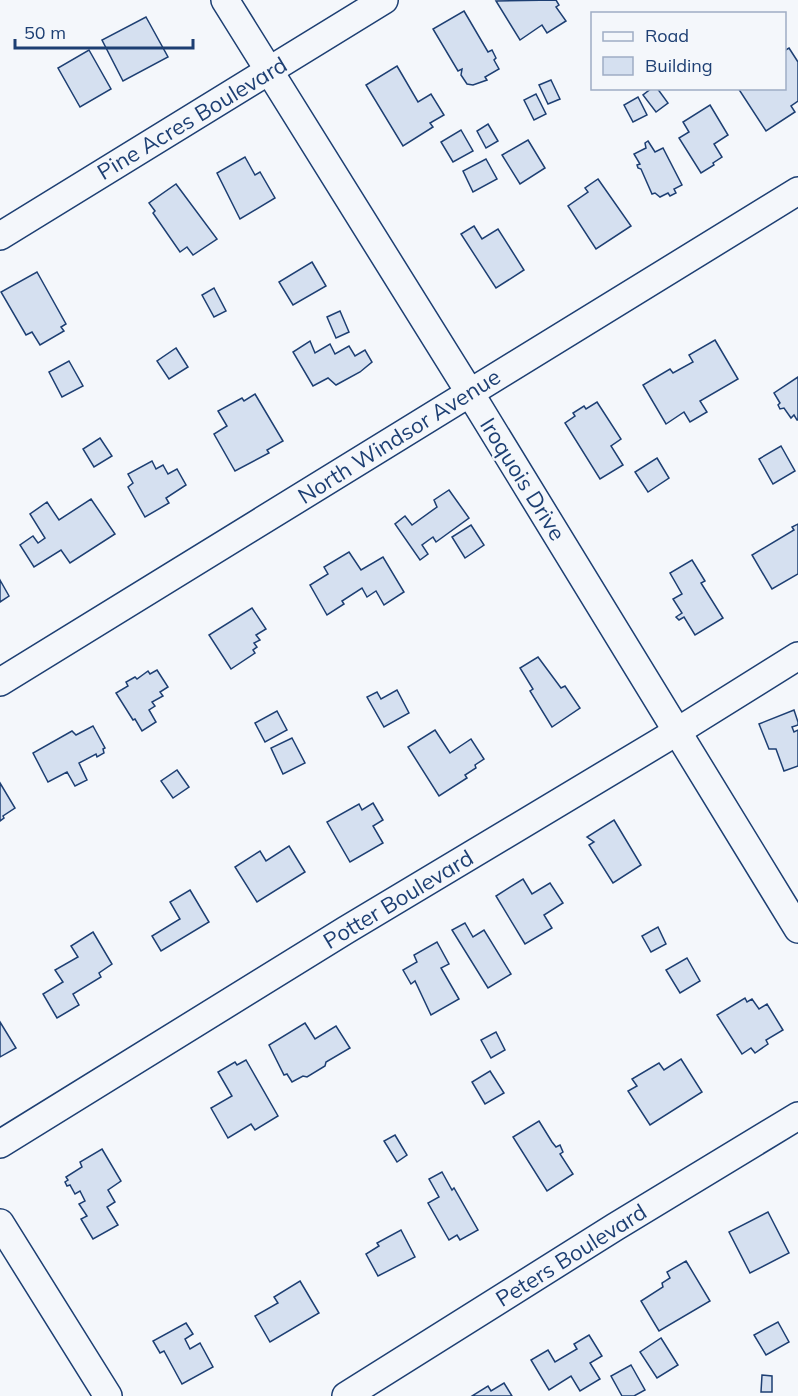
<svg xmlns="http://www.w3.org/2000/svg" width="798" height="1396" viewBox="0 0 798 1396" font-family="Mulish,sans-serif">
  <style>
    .building { fill: #d5e0f0; stroke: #1d3f73; stroke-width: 1.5 }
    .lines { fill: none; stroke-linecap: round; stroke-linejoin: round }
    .minor-casing { stroke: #1d3f73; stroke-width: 30 }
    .minor { stroke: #f4f7fb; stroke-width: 27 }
    .labels { text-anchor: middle; stroke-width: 4.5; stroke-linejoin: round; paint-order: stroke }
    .street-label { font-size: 22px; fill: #1d3f73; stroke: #f4f7fb }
  </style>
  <rect width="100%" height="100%" fill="#f4f7fb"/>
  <g class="building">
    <path d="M556,0L559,5L556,7L566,21L547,33L542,25L520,40L496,1Z"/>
    <path d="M464,11L488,52L492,50L496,58L494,60L499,69L485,77L487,80L473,85L467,84L461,75L462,69L458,71L433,29Z"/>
    <path d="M146,17L168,57L123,81L102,40Z"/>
    <path d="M789,48L798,62V101L791,106L795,112L766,131L738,88H784V51Z"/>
    <path d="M89,50L111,89L80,107L58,68Z"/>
    <path d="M397,66L418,102L431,94L444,115L430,123L433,127L403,146L366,85Z"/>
    <path d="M551,80L560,99L548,104L539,85Z"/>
    <path d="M652,88H657L668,103L656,112L643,95Z"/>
    <path d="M536,94L546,114L534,120L524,100Z"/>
    <path d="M638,97L647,115L633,122L624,105Z"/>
    <path d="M710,105L728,135L714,144L722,157L713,163L714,165L701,173L679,138L689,132L683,122Z"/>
    <path d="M488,124L498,141L486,148L477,131Z"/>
    <path d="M461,130L473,151L453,162L441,142Z"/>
    <path d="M528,140L545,168L520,184L502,155Z"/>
    <path d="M648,141L655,152L663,148L682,185L674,189L676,193L670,196L668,193L660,197L655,193L652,194L641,169L638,168L637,165L640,164L634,154L646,148L645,143Z"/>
    <path d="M245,157L255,175L260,172L275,198L240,219L217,173Z"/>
    <path d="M486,159L497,179L473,192L463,171Z"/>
    <path d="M598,179L631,226L596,249L568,206L588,192L585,188Z"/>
    <path d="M176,184L217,239L193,255L187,247L180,252L153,213L155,211L149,203Z"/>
    <path d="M474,226L482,239L498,229L524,270L496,288L461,234Z"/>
    <path d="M312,262L326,286L293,305L279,282Z"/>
    <path d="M37,272L66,324L61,327L64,331L40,345L32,332L26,335L1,292Z"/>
    <path d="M214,288L226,311L214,317L202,295Z"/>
    <path d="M340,311L349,332L336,338L327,317Z"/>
    <path d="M715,340L738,379L700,401L707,412L690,422L684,412L666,424L643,385L670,369L673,373L693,362L689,355Z"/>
    <path d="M310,341L315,353L330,344L335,354L349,346L355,356L365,350L372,362L360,372L336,385L328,378L313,386L293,352Z"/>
    <path d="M176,348L188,367L169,379L157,361Z"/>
    <path d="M69,361L83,386L62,397L49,372Z"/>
    <path d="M798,377V420H797L794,415L791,418L784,408L780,409L778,405L780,403L774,393Z"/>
    <path d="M255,394L283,441L267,450L269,453L235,471L214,434L227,426L218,411L242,398L244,401Z"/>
    <path d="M597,402L621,439L611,446L623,465L600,479L565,423L575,416L573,413L584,406L586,409Z"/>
    <path d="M100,438L112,456L94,467L83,449Z"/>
    <path d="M781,446L795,471L773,484L759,459Z"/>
    <path d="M657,458L669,478L648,492L635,472Z"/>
    <path d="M152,461L156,469L163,465L168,474L177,469L186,485L166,498L169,503L145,517L128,487L133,483L128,474Z"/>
    <path d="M449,490L469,518L436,542L433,537L422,545L428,554L420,560L395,524L405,516L412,525L437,507L434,500Z"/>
    <path d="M91,499L115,534L70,563L61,550L34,567L20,545L33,536L38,543L45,538L30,514L47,502L59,520Z"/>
    <path d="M798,524V574L772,589L752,555L794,530L792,527Z"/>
    <path d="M471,525L484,545L465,558L452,537Z"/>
    <path d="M349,552L361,570L383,557L404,592L384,605L376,591L367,597L362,588L342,601L344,604L327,615L310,585L328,574L324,567Z"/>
    <path d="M692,560L705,581L701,583L723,618L695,635L684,617L679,620L676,617L682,613L673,599L682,594L670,573Z"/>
    <path d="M0,580L9,596L0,602Z"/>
    <path d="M252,608L266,629L256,635L260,640L254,643L257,647L253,650L255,653L231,669L209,635Z"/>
    <path d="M538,657L561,688L565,686L580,708L552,727L530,691L533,689L520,668Z"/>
    <path d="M157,670L168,687L160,692L163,696L152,702L155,706L149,710L156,722L142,731L135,719L133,720L116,693L128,686L126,682L135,677L137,679L148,671L150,674Z"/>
    <path d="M397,690L409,713L384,727L367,697L377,692L381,699Z"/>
    <path d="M794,710L798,722V725L792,727L794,732L798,730V766L784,771L776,749H769L759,724Z"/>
    <path d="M277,711L287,730L265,742L255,723Z"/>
    <path d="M93,726L105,748L103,749L104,753L97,757L96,754L79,763L87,780L75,786L67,772L48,782L33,753L72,731L76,735Z"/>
    <path d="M435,730L450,753L471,739L484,759L475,765L476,768L465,775L467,778L439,796L408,747Z"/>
    <path d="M292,738L305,763L283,774L271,748Z"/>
    <path d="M177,770L189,787L173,798L161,781Z"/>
    <path d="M0,783L15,808L3,816L4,818L0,821Z"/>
    <path d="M373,803L383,820L373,826L383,843L350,862L327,822L359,804L362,810Z"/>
    <path d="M614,820L641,865L613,883L589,845L594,842L587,837Z"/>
    <path d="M289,846L305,872L257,902L235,867L260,851L266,861Z"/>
    <path d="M523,879L532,894L550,883L563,903L544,915L552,928L525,944L496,896Z"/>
    <path d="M190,890L209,922L161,951L152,936L180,919L170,902Z"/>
    <path d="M465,923L473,937L484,930L511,974L488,988L452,930Z"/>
    <path d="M658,927L666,944L651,952L642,936Z"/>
    <path d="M93,932L112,964L99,973L101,977L73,994L79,1005L57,1018L43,994L63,982L55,970L78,957L71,946Z"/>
    <path d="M437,942L449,964L441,968L459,999L431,1015L415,981L411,984L403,970L417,962L414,955Z"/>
    <path d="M687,958L700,981L680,993L666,970Z"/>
    <path d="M745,998L747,1002L752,999L759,1009L767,1004L783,1030L766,1040L768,1044L755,1053L751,1048L742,1054L717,1015Z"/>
    <path d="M0,1022L16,1048L0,1057Z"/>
    <path d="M305,1023L315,1039L336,1026L350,1048L326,1062L325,1066L307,1077L303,1076L292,1082L287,1074L284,1075L269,1045Z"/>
    <path d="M496,1032L505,1050L491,1058L481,1040Z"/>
    <path d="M681,1059L702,1092L650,1125L628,1091L637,1086L632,1079L659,1063L664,1070Z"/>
    <path d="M246,1060L278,1116L255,1130L251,1124L228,1138L211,1108L232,1096L218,1072L235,1062L237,1065Z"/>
    <path d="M490,1071L504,1093L485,1104L472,1082Z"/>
    <path d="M539,1121L552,1142L556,1147L560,1145L563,1152L560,1154L573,1174L547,1191L513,1137Z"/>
    <path d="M395,1135L407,1155L397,1162L384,1141Z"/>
    <path d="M102,1149L121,1181L108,1190L115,1202L107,1207L118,1225L93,1239L81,1219L87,1216L79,1204L85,1201L80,1191L75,1194L70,1185L67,1186L65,1182L68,1180L66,1177L82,1167L80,1162Z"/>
    <path d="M442,1172L452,1190L454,1188L478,1230L460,1240L457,1235L449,1240L428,1203L439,1197L429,1179Z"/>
    <path d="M768,1212L789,1253L750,1273L729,1232Z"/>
    <path d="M401,1230L415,1257L378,1276L366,1254L379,1246L377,1243Z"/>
    <path d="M686,1261L710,1301L659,1331L641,1301L663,1287L662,1283L670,1278L667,1272Z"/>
    <path d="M300,1281L319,1313L270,1342L255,1316L278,1303L274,1297Z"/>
    <path d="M778,1322L789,1342L766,1355L754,1335Z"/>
    <path d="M186,1323L193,1334L185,1339L190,1349L200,1343L213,1367L182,1384L164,1351L160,1353L153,1341Z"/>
    <path d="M589,1335L602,1356L590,1363L600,1379L580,1391L571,1376L549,1390L531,1360L548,1350L555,1362L577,1349L574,1344Z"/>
    <path d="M661,1338L678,1365L657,1378L640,1352Z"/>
    <path d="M631,1365L645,1390L634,1396H622L611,1376Z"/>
    <path d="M762,1375L772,1376V1392H761Z"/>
    <path d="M504,1383L512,1396H472L488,1386L491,1391Z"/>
  </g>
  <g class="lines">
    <g class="minor-casing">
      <g id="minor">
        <path d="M225,0L470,393L798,929"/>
        <path d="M0,236L384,0"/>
        <path d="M0,682L798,191"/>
        <path d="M0,1144L346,930L678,731L798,656"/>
        <path d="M0,1223L108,1396"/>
        <path d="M346,1396L615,1227L798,1116"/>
      </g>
    </g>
    <use href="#minor" class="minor"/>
  </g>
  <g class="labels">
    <g class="street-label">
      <text transform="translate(192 118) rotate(-31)" y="8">Pine Acres Boulevard</text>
      <text transform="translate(399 436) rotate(-32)" y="8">North Windsor Avenue</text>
      <text transform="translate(523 479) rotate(58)" y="8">Iroquois Drive</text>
      <text transform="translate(398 899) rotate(-31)" y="8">Potter Boulevard</text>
      <text transform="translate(571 1255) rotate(-32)" y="8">Peters Boulevard</text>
    </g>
  </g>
  <rect x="591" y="12" width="195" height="78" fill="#f4f7fb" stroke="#9eadc5" stroke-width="1.5"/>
  <rect x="603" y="32" width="30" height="9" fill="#f4f7fb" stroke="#9eadc5" stroke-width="1.5"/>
  <text x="645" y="42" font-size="18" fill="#1d3f73">Road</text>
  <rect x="603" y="57" width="30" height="18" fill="#d5e0f0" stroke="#9eadc5" stroke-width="1.5"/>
  <text x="645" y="72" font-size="18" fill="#1d3f73">Building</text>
  <path d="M15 39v9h178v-9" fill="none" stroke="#1d3f73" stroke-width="3"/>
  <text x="24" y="39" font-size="18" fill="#1d3f73" stroke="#f4f7fb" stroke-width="4.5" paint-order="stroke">50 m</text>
</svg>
